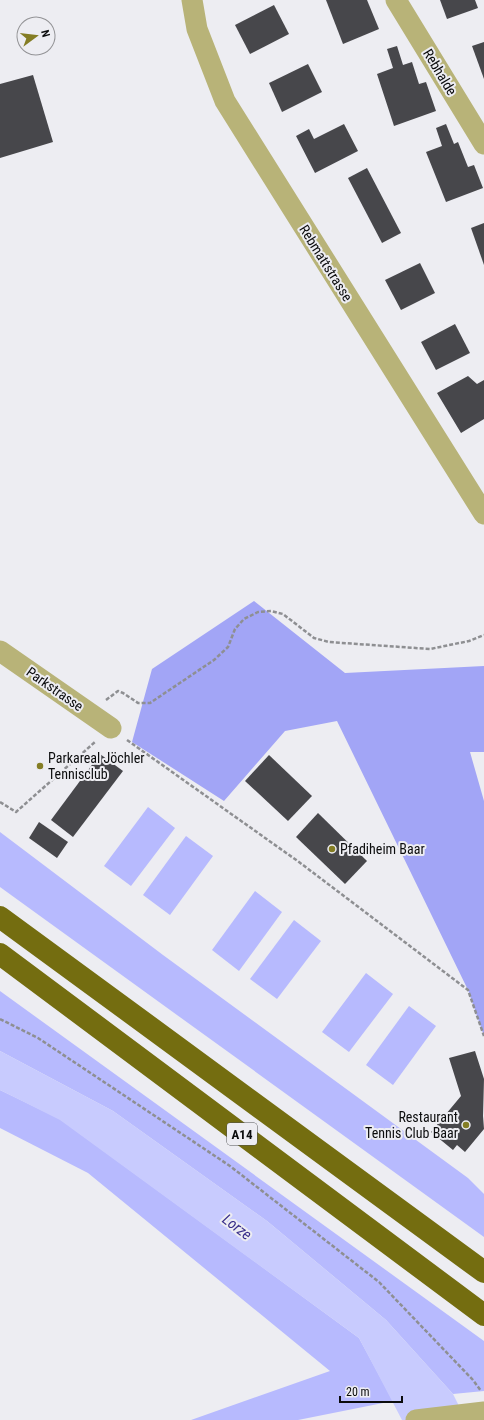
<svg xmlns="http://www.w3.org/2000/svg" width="484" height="1420" viewBox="0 0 484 1420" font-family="'Roboto Condensed',sans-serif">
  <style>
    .green { fill: #b7bafe }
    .forest { fill: #a2a5f6 }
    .water { fill: #c8cbfe }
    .building { fill: #47474b }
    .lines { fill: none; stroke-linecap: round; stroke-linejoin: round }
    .path { stroke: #8e8f92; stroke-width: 2.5; stroke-dasharray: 4 2; stroke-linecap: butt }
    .minor { stroke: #b8b378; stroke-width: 21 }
    .highway { stroke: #746d10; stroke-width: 22 }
    .poi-dot { fill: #847d24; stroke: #ededf2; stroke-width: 1.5 }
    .labels { text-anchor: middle; stroke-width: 4; stroke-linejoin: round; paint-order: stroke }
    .shield { fill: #ededf2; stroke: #4f5052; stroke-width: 1 }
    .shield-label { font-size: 13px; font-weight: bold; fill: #0b0c0d }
    .street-label { font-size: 14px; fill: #0b0c0d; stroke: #ededf2 }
    .poi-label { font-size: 14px; fill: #0b0c0d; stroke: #ededf2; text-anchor: start }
    .water-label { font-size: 15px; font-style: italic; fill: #392e8a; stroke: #ededf2 }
  </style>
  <rect width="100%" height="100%" fill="#ededf2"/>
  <g class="green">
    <path d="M148,807L175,828L131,886L104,866Z"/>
    <path d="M0,832L163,955L468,1178L484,1194V1237L0,887Z"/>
    <path d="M186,836L213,856L170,915L143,895Z"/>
    <path d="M255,891L282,912L239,971L212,950Z"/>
    <path d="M294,920L321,941L277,999L250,979Z"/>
    <path d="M366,973L393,994L349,1052L322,1032Z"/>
    <path d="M0,991L484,1341V1391L453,1394L386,1320L267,1221L113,1111L0,1051Z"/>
    <path d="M409,1006L436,1026L393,1085L366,1065Z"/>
    <path d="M0,1090L60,1119L359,1338L393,1401L298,1420H191L330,1371L88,1173L0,1128Z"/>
  </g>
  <path class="forest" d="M254,601L345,673L484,666V752H470L484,801V1036L468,990L337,721L285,731L224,801L132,742L152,669Z"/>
  <path class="water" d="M0,1051L113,1111L267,1221L386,1320L453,1394L466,1420H402L359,1338L60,1120L0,1090Z"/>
  <g class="building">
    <path d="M326,0H367L379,29L343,44Z"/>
    <path d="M440,0H475L478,8L447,19Z"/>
    <path d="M274,5L289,34L250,54L235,25Z"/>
    <path d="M484,42V79L472,46Z"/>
    <path d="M397,46L403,65L412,62L419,84L426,82L436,111L394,126L377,74L393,68L387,49Z"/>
    <path d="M308,64L322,92L282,112L269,83Z"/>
    <path d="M33,75L53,142L0,158V84Z"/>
    <path d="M344,124L358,151L315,173L296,136L309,129L314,139Z"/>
    <path d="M446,124L454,144L458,142L468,167L474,165L483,188L446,202L426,152L442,146L436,128Z"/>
    <path d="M367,168L401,233L382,243L348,178Z"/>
    <path d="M484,223V265L471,228Z"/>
    <path d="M420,263L435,293L401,310L385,280Z"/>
    <path d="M455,324L470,353L436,370L421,342Z"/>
    <path d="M468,376L477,384L484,380V419L461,433L437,393Z"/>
    <path d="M100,754L123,771L73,837L51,820Z"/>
    <path d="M269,755L312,796L288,821L245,781Z"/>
    <path d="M318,813L367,861L345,884L296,837Z"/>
    <path d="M39,822L68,842L57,858L29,838Z"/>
    <path d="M475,1051L484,1079L483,1116L484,1129L465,1152L457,1145L453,1150L431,1132L461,1096L449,1058Z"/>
  </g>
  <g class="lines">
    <g class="path">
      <path d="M106,700L118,691L123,693L138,703H150L214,660L228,647L235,629L244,619L258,612L271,611L283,614L314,638L329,642L430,649L469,641L484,635"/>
      <path d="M127,740L299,862L468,990L484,1036"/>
      <path d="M0,802L16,812L95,742"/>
      <path d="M0,1019L38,1038L230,1166L379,1282L473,1380L481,1391"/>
    </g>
    <g class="minor">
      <path d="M192,0L197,29L225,101L484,514"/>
      <path d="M396,0L484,144"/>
      <path d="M0,651L111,728"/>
      <path d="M416,1420L484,1412"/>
    </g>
    <g class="highway">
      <path d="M0,917L484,1272"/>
      <path d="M0,954L484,1315"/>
    </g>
  </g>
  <g class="poi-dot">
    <circle cx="40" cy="766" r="4"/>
    <circle cx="332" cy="849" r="4"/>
    <circle cx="466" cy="1125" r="4"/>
  </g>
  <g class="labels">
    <rect class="shield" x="227" y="1123" width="30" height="22" rx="3"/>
    <g class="shield-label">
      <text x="242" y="1139">A14</text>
    </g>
    <g class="street-label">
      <text transform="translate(440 72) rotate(59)" y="5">Rebhalde</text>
      <text transform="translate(326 263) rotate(58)" y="5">Rebmattstrasse</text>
      <text transform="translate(55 689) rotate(35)" y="5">Parkstrasse</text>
    </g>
    <g class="poi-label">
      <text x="48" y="763">Parkareal Jöchler<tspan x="48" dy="16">Tennisclub</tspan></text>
      <text x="340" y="854">Pfadiheim Baar</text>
      <text x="458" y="1122" text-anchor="end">Restaurant<tspan x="458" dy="16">Tennis Club Baar</tspan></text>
    </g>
    <g class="water-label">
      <text transform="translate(237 1227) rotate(37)" y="5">Lorze</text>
    </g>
  </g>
  <g transform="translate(36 36) rotate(75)"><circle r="19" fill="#ededf2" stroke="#939396"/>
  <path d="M0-3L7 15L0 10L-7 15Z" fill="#847d24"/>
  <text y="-6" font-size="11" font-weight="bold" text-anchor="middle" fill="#0b0c0d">N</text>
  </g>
  <path d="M340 1396v6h62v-6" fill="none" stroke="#0b0c0d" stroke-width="2"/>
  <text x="346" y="1396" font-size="12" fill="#0b0c0d" stroke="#ededf2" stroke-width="3" paint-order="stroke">20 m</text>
</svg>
